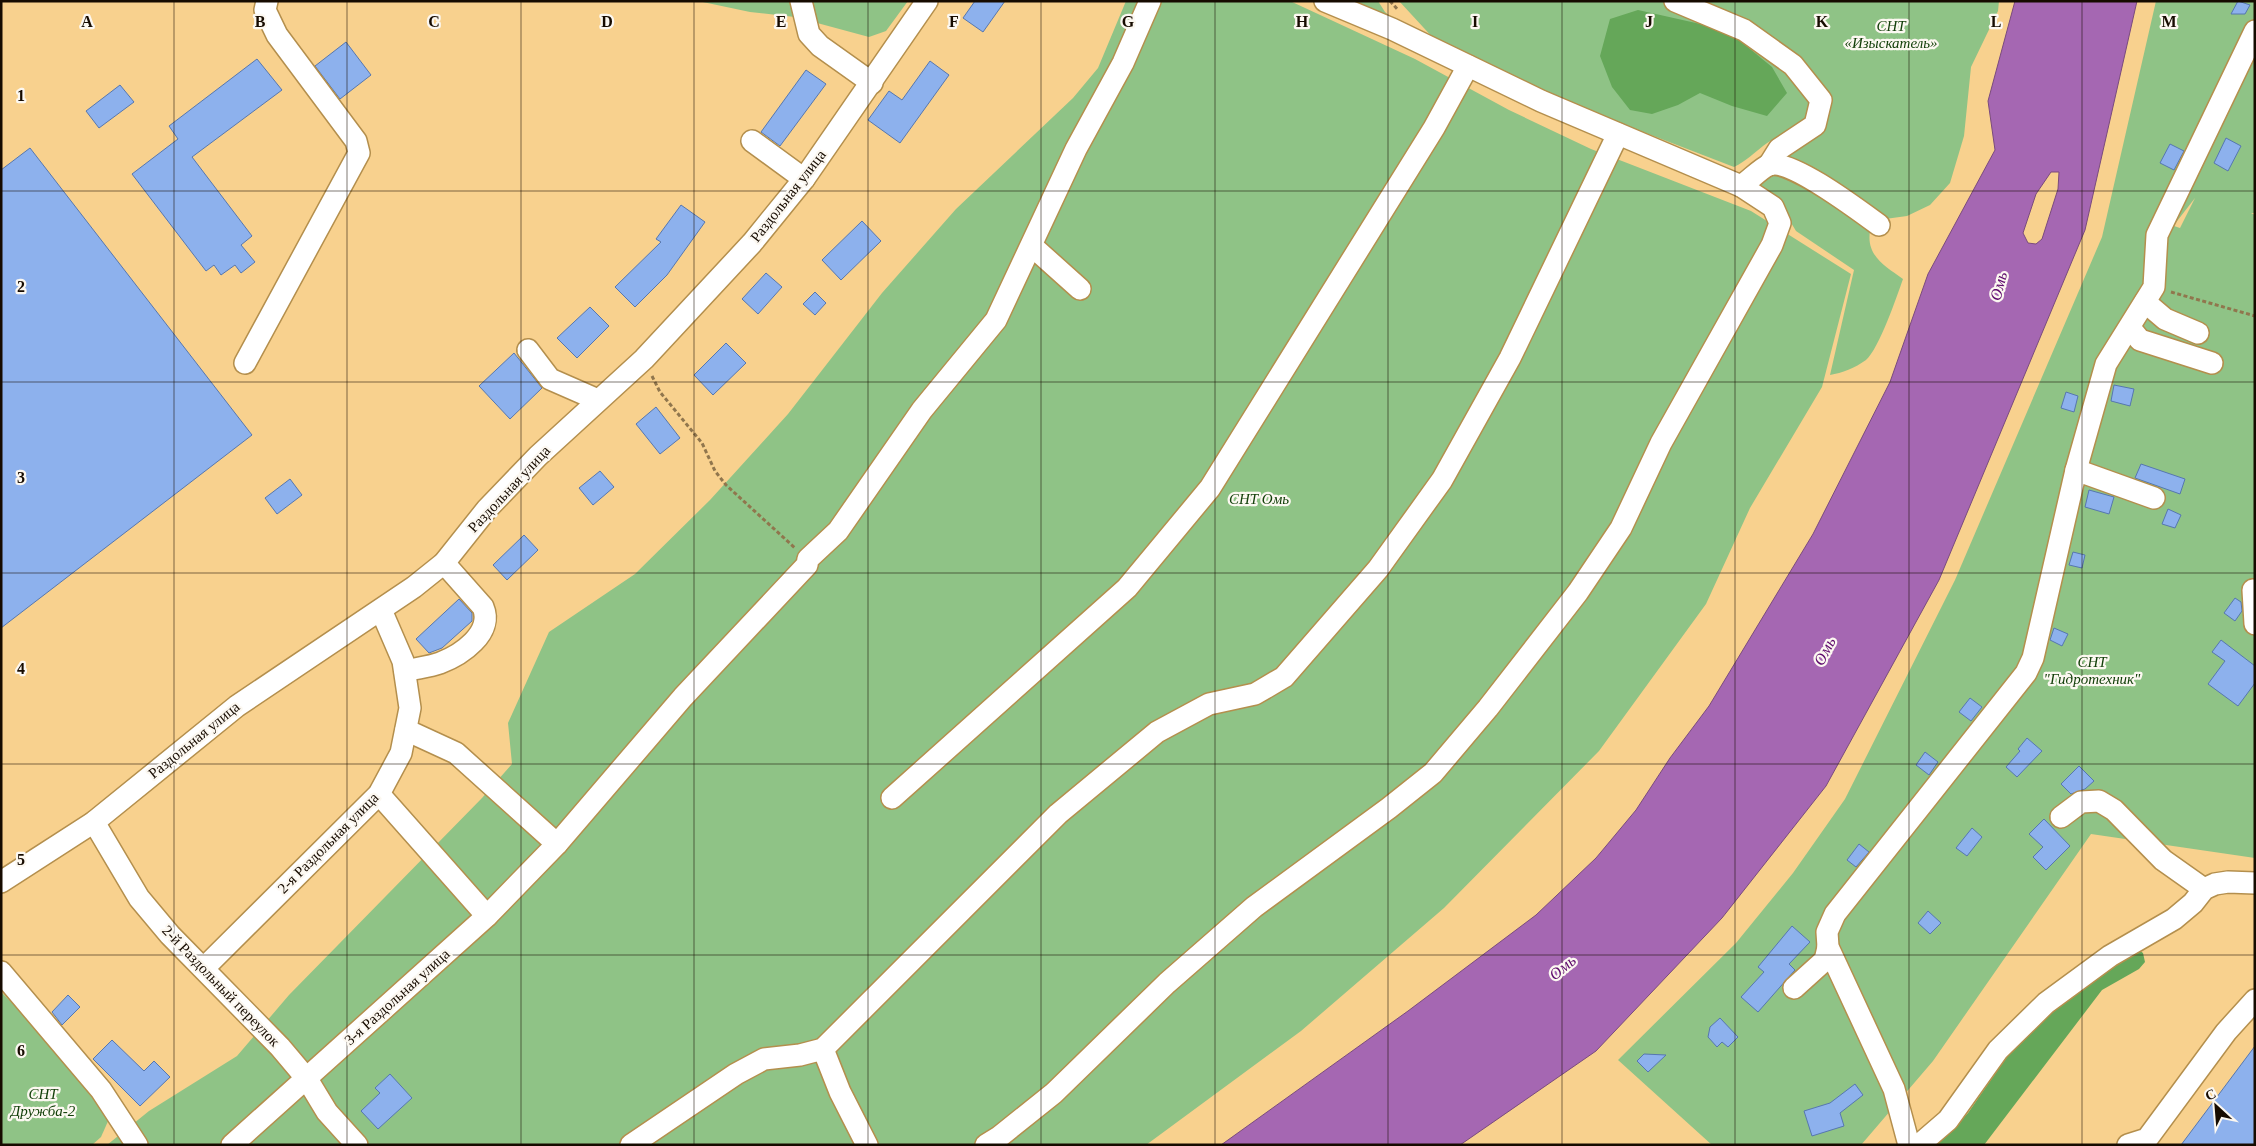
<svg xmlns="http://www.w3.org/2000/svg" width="2256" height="1146" viewBox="0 0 2256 1146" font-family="'Times New Roman',serif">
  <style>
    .green { fill: #8fc386; fill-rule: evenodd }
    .forest { fill: #65a759 }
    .water { fill: #a567b2; stroke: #7a4b7d; fill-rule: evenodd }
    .building { fill: #8db1ed; stroke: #5677af }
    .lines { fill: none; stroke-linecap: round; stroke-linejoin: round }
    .minor-casing { stroke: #b48f4d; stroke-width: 24 }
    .path { stroke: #90764d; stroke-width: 3; stroke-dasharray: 4 2.5; stroke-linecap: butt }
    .minor { stroke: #fff; stroke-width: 21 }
    .grid { fill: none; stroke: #160b00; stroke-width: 1; stroke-opacity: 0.55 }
    .labels { text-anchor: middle; stroke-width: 4.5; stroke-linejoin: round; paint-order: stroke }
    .park-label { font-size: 15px; font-style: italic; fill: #13400a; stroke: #fcf8f1 }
    .street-label { font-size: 15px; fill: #160b00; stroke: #fcf8f1 }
    .water-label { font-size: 16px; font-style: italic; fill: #5c086b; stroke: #fcf8f1 }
    .grid-label { font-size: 16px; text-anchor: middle; font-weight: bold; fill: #160b00; stroke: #fcf8f1; stroke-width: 4.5; stroke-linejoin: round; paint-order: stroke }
  </style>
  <rect width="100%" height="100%" fill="#f8d18e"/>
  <g class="green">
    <path d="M698,1H908L886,31L869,37L795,17L750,12Z"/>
    <path d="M1126,1H1290L1415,59L1509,110L1591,149L1751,211L1851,274L1822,387L1750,508L1706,604L1599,751L1444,908L1301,1031L1146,1145H107L149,1111L237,1056L289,995L482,798L512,764L508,723L549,632L635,574L710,500L788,414L882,293L956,209L1073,98L1098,68Z"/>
    <path d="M1337,1H1378L1385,12L1408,32Z"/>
    <path d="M1399,1H1662L1730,30L1788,69L1812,106L1804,126C1790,131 1776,136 1763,146C1753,154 1746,161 1734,167L1594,113L1469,61L1435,40Z"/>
    <path d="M1687,1H1999L1998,11L1971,67L1964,136L1950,183L1930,205L1907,216L1885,219L1870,231C1866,256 1885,266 1903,279C1897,296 1879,349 1866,360C1855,368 1842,373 1830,375L1854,270L1796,231L1784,211L1756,186L1831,103Z"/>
    <path d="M2156,1H2255V213H2251L2255,215V858L2091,834L1933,1061L1861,1145H1712L1618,1060L1736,943L1793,873L1845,799L1955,580L2102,237ZM2195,198L2180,228L2174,226V225Z"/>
    <path d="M1,992L36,1026L109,1119L101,1137L92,1145H1Z"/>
  </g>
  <g class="forest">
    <path d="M1638,10L1727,30L1772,67L1787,93L1767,116L1732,106L1700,93L1678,105L1652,114L1630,110L1612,87L1600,56L1610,19Z"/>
    <path d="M2136,948L2143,953L2145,962L2139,969L2102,990L1984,1145H1936L1968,1113L2019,1039L2069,991Z"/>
  </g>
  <path class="water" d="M2015,1H2137L2085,230L1939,580L1826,786L1722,918L1596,1051L1460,1145H1221L1408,1011L1536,915L1596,858L1636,810L1670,758L1709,706L1813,534L1890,382L1928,274L1995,150L1988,101ZM2051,172H2059L2058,189L2042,239L2036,244L2028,243L2023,233L2036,194Z"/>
  <g class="building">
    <path d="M975,1H1005L983,32L963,18Z"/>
    <path d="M2238,1L2250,5L2245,14H2231Z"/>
    <path d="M346,42L371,75L340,99L315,66Z"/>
    <path d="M257,59L282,90L192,157L252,236L241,245L255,262L241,273L235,265L221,275L214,265L206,271L132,174L178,139L169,126Z"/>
    <path d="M930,61L949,75L900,143L868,120L889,91L902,100Z"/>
    <path d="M806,70L826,84L780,146L761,132Z"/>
    <path d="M120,85L134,102L99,128L86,111Z"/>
    <path d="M2226,138L2241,146L2228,171L2214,163Z"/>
    <path d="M2170,144L2184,151L2174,170L2160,163Z"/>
    <path d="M30,148L252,435L1,628V170Z"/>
    <path d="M681,205L705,222L667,275L635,307L615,287L661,242L656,239Z"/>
    <path d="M862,221L881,241L841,280L822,260Z"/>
    <path d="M766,273L782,287L758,314L742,299Z"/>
    <path d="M815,292L826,303L815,315L803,304Z"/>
    <path d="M590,307L609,326L577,358L557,338Z"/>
    <path d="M726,343L746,363L713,395L694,375Z"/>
    <path d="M514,353L542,388L510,419L479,386Z"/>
    <path d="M2114,385L2134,389L2130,406L2111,401Z"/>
    <path d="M2066,392L2078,396L2074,412L2061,408Z"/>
    <path d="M656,407L680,438L660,454L636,424Z"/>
    <path d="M2141,464L2185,479L2180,494L2135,478Z"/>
    <path d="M600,471L614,487L593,505L579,488Z"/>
    <path d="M290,479L302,495L277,514L265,498Z"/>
    <path d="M2089,490L2114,497L2109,514L2085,507Z"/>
    <path d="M2168,509L2181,515L2175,528L2162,524Z"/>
    <path d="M524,535L538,550L507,580L493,565Z"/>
    <path d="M2073,552L2085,555L2082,568L2069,565Z"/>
    <path d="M2235,598L2241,602L2242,611L2235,621L2224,613Z"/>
    <path d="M459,599L472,613V621L442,648L429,653L416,639Z"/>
    <path d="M2054,628L2068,634L2062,646L2050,640Z"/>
    <path d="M2221,640L2255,666V683L2238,706L2208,684L2225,661L2212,652Z"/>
    <path d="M1970,698L1982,707L1971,721L1959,712Z"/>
    <path d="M2027,738L2042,751L2017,777L2006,767L2020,751L2018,749Z"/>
    <path d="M1925,752L1938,762L1929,775L1916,765Z"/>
    <path d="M2079,766L2094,781L2085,789L2071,794L2061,784Z"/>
    <path d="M2044,819L2070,846L2046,870L2033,857L2043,847L2029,834Z"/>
    <path d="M1972,828L1982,837L1967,856L1956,848Z"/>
    <path d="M1859,844L1869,852L1856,867L1847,860Z"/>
    <path d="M1928,911L1941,923L1930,934L1918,923Z"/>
    <path d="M1792,926L1810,942L1789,964L1795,970L1758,1012L1741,997L1764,972L1758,967Z"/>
    <path d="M68,995L80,1007L62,1025L52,1012Z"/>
    <path d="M1720,1018L1738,1037L1728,1047L1722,1042L1717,1047L1708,1037L1710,1027Z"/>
    <path d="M112,1040L144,1071L154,1061L170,1077L140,1106L93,1059Z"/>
    <path d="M2255,1046V1145H2181Z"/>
    <path d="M1644,1054L1666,1055L1648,1072L1637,1061Z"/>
    <path d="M390,1074L412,1098L378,1129L361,1111L380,1093L375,1088Z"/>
    <path d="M1855,1084L1863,1095L1840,1113L1844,1126L1812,1136L1804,1111L1830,1103Z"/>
  </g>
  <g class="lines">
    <g class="minor-casing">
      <g id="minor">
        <path d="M801,1L809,34L820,46L872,83"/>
        <path d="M1325,1L1392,29L1541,101L1741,186C1749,181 1761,168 1769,165C1790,158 1861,212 1879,225"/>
        <path d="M1675,1L1744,30L1793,65L1821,100L1815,125L1779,149L1769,165"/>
        <path d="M752,141L804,179"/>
        <path d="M1032,246L1080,289"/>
        <path d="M2145,302L2165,319L2198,333"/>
        <path d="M2130,328L2140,340L2212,363"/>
        <path d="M528,350L550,379L598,400"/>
        <path d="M245,363L359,153L356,141L277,35L265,10L267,1"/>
        <path d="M2076,470L2154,498"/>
        <path d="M2253,590L2255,624"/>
        <path d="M405,671C416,668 429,667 440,663C461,655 494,633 483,607L444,563"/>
        <path d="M406,730L456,753L557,844"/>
        <path d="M379,794L487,916"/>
        <path d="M892,798L1127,588L1210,488L1434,128L1468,66"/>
        <path d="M2061,817L2081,802L2099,801L2114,810L2163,860L2204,889"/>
        <path d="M94,822L139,898L170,935L280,1047L307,1079L327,1112L357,1145"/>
        <path d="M1,882L94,822L237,706L414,587L444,563L487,509L538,456L644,359L752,243L804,179L927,1"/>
        <path d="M204,968L379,794L401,753L410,708L403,661L381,610"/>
        <path d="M1,972L101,1090L137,1145"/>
        <path d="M1794,988L1825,960L1828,947"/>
        <path d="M823,1049L840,1092L867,1145"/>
        <path d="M232,1145L487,916L557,844L683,697L807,565L808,559L838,531L922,410L996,320L1076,149L1123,63L1150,1"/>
        <path d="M631,1145L736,1074L764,1059L800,1055L823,1049L1058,814L1157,732L1209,704L1255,694L1284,677L1378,569L1442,480L1510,358L1618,134"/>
        <path d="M986,1145L999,1137L1054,1093L1167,983L1254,907L1389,808L1433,773L1488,708L1578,592L1621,528L1661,443L1772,245L1780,223L1773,207L1741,186"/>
        <path d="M1909,1145L1894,1089L1828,947L1827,932L1835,914L2026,673L2033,658L2076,470L2106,364L2154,287L2157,235L2255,31"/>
        <path d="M1919,1145L1948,1120L1998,1050L2046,1003L2110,956L2174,919L2193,903L2204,889L2215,884L2228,882L2255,883"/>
        <path d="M2128,1145L2147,1139L2226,1032L2255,1000"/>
      </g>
    </g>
    <g class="path">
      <path d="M1390,1L1398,10"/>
      <path d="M2171,292L2255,316"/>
      <path d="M652,376L660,392L702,443L715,471L726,485L795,548"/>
    </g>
    <use href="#minor" class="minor"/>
  </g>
  <path class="grid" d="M174,1V1145M347,1V1145M521,1V1145M694,1V1145M868,1V1145M1041,1V1145M1215,1V1145M1388,1V1145M1562,1V1145M1735,1V1145M1909,1V1145M2082,1V1145M1,191H2255M1,382H2255M1,573H2255M1,764H2255M1,955H2255"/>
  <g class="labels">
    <g class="park-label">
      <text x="1891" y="31">СНТ<tspan x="1891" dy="17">«Изыскатель»</tspan></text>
      <text x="1259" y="504">СНТ Омь</text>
      <text x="2092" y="667">СНТ<tspan x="2092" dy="17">"Гидротехник"</tspan></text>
      <text x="43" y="1099">СНТ<tspan x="43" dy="17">Дружба-2</tspan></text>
    </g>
    <g class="street-label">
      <text transform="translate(788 196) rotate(-52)" y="5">Раздольная улица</text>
      <text transform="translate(509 489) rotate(-47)" y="5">Раздольная улица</text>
      <text transform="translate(194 740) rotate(-39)" y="5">Раздольная улица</text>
      <text transform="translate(328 843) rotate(-45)" y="5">2-я Раздольная улица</text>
      <text transform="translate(221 986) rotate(46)" y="5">2-й Раздольный переулок</text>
      <text transform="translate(397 997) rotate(-42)" y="5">3-я Раздольная улица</text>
    </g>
    <g class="water-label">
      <text transform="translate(1998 286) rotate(-76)" y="6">Омь</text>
      <text transform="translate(1824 651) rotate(-63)" y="6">Омь</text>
      <text transform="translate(1562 967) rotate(-40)" y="6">Омь</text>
    </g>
  </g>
  <g class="grid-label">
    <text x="87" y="27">A</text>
    <text x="260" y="27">B</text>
    <text x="434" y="27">C</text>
    <text x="607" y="27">D</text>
    <text x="781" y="27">E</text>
    <text x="954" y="27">F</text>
    <text x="1128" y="27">G</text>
    <text x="1302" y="27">H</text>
    <text x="1475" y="27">I</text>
    <text x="1649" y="27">J</text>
    <text x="1822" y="27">K</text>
    <text x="1996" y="27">L</text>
    <text x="2169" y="27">M</text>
    <text x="21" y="101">1</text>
    <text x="21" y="292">2</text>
    <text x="21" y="483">3</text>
    <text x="21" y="674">4</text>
    <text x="21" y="865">5</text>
    <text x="21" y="1056">6</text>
  </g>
  <rect width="2256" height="1146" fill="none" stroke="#160b00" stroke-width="5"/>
  <g transform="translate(2216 1106) rotate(334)" stroke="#fcf8f1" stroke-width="4" paint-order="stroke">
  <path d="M0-4L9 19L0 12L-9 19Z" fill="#160b00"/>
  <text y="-8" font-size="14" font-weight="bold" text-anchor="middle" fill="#160b00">С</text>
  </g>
</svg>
